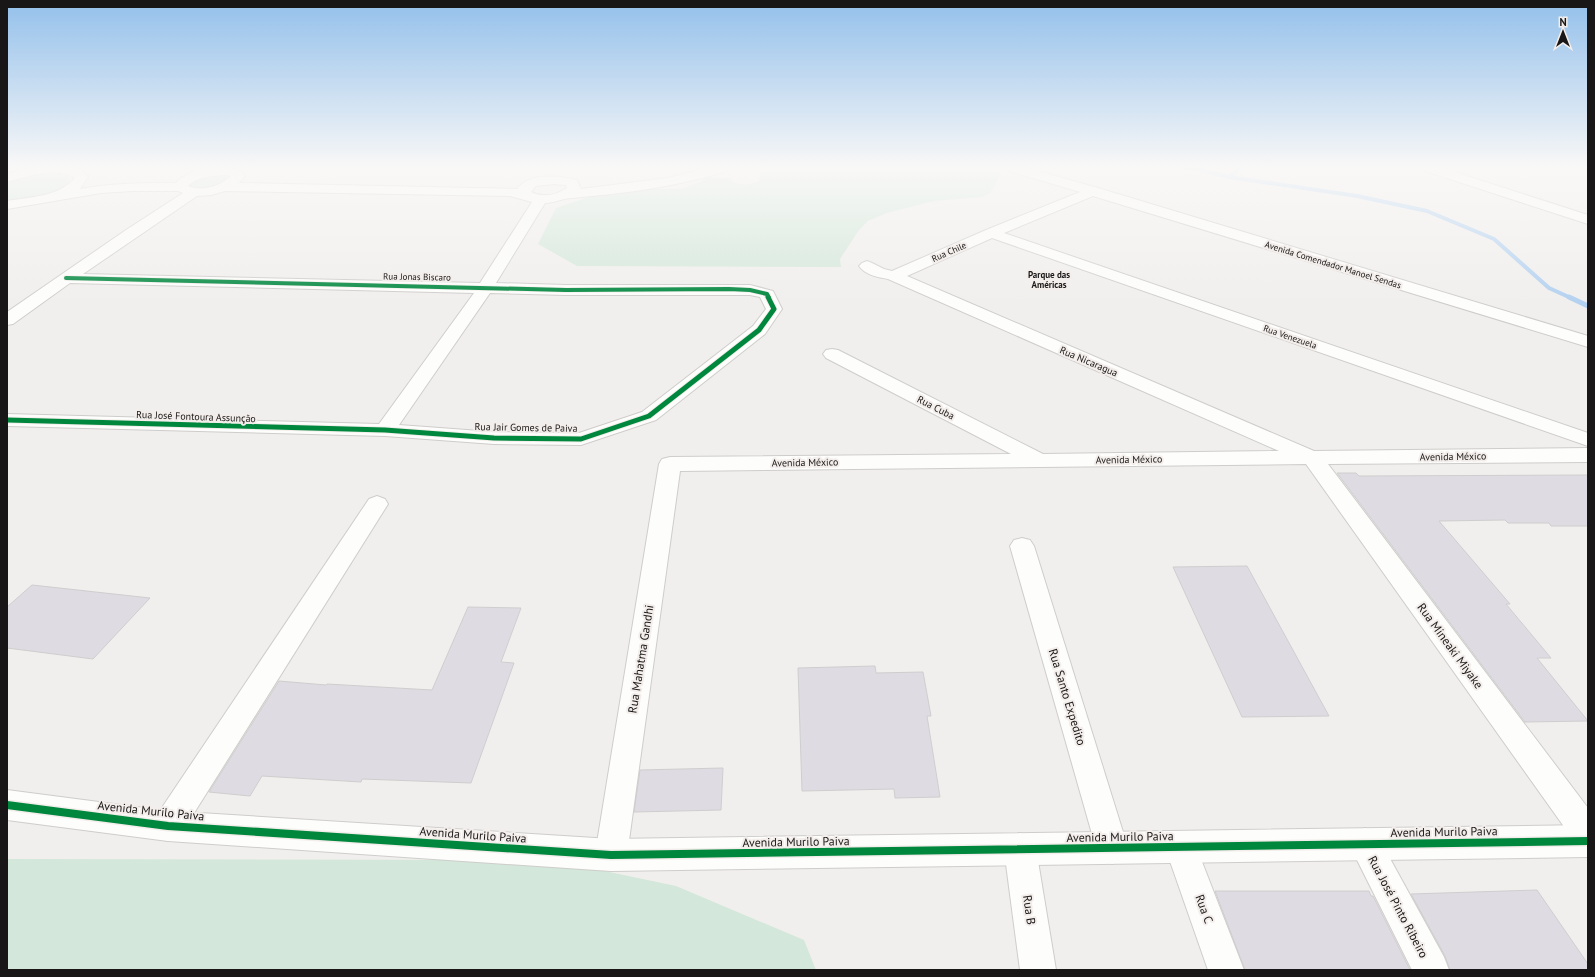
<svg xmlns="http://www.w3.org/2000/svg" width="1595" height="977" viewBox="0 0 1595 977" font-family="'PT Sans',sans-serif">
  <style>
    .green { fill: #d3e7da }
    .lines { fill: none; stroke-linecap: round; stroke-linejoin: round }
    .stream-far1 { stroke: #b3d1f0; stroke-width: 4 }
    .stream { stroke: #b3d1f0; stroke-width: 5 }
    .building { fill: #dfdbe2; stroke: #cfcece }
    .street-casing { stroke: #cecdcb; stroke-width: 2 }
    .secondary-casing { stroke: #cecdcb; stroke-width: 2 }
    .primary-casing { stroke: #cecdcb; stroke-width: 2 }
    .street { fill: #fdfdfc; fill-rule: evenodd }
    .secondary { fill: #fdfdfc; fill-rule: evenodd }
    .primary { fill: #fdfdfc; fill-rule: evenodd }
    .cycleway-far2-casing { stroke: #f3eeeb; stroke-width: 5.5 }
    .cycleway-far1-casing { stroke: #f3eeeb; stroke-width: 7 }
    .cycleway-casing { stroke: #f3eeeb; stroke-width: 11 }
    .cycleway-far2 { stroke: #00873e; stroke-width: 4 }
    .cycleway-far1 { stroke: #00873e; stroke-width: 5 }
    .cycleway { stroke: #00873e; stroke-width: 8 }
    .labels { text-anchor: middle; stroke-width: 4; stroke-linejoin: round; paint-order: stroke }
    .far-street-label { font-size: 9px; fill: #181616; stroke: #f3eeeb }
    .far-neighbourhood-label { font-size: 9px; font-weight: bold; fill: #181616; stroke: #f3eeeb }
    .street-label { font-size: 10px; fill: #181616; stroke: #f3eeeb }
    .near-street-label { font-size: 12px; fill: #181616; stroke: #f3eeeb }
  </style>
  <rect width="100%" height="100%" fill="#f1efed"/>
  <g class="green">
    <path d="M763,167H988L999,171L1001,174L990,193L982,197L934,201L887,213L868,221L859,230L840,259L841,267L577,266L538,244L556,208L592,196L613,192L643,189H682L702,181L703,177L731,178V181C741,186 748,185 759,181L760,171Z"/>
    <path d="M37,173C46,173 65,169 70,179C62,196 24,199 7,202V179Z"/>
    <path d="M223,175L227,176L229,179C218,185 199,194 188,185L199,177Z"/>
    <path d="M7,859L552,860L676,886L804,940L816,970H7Z"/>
  </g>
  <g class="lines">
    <g class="stream-far1">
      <path d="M1177,167L1198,169L1229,177L1357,196L1427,211L1494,239L1549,288L1571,298"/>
      <path d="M1229,177L1241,167"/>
    </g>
    <path class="stream" d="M1569,297L1588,306"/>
  </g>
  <g class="building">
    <path d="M1337,473H1356L1359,476L1588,475V526H1551L1549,523H1508L1505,520L1439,521L1510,604H1506L1551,658H1537L1588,721L1525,722Z"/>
    <path d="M1247,566L1329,716L1242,717L1173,567Z"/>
    <path d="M32,585L150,598L93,659L7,648V607Z"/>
    <path d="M468,607L521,608L501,662L514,663L471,783L362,779L361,782L262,776L250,796L209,792L279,681L326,685L327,684L432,690Z"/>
    <path d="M875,666L876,673L923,672L931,716H927L940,797L895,798L894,789L802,791L798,668Z"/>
    <path d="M723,768L721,810L634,812L640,770Z"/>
    <path d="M1537,890L1588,964V970H1450L1445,956L1411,894Z"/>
    <path d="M1215,891H1369L1371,896H1373L1410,970H1245Z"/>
  </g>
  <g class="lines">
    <g class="street-casing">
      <g id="street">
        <path d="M32,167C49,167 78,161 88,177L80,189C112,183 144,183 176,183C187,169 234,160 245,176L239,183L517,189C529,172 559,176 577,180L581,189L668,178L712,167H731L729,170C678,187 626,193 572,198C563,198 555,203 545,203L496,283L566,285H750L773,291L782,309L765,334L656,420L581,445L494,444L385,436L7,426V414L379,424L474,293L70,283L13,324L7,325V312L126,230L183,193L178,191H132L101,193L7,209V201C30,197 59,197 75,178C57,166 26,177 7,182V174ZM225,175L231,176C221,186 201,192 188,186C198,176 211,176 225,175ZM554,184L566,185L567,188C556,195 543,198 531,192L536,186ZM225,191L510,196L532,202L480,283L83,274L197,196L211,195ZM490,293L566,295H750L760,297L766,309L753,326L642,412L579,433L494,432L399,425Z"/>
        <path d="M1004,167H1024L1098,188L1588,336V347L1093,196L1004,233L1588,433V446L992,238L907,276L1314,451L1588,448V462L1328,464L1588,808V849L1577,845L1306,464L680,471L627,855L623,866L611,871L599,866L595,855L659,464L662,459L670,457L1011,454L826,358L823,354L826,350L832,349L838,350L1043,454L1279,451L888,279C878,277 865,275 859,266L862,263L867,261L872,263L884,269L892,271L986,230L1080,192L1006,170Z"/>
        <path d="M377,496L385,499L388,504L179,837L168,841L157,837L152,826L157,815L369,499Z"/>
        <path d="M1022,538L1030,540L1034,546L1128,848L1123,859L1112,864L1101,859L1096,848L1010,546L1014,540Z"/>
        <path d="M1365,828L1376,833L1444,957L1449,970H1412L1349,844L1354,833Z"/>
        <path d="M1181,831L1192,836L1244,970H1208L1165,847L1170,836Z"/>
        <path d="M1020,833L1031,838L1036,849L1056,970H1020L1004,849L1009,838Z"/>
      </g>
    </g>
    <g class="secondary-casing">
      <path id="secondary" d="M7,790L168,811L611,839L1588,825V857L611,871L168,841L7,820Z"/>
    </g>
    <g class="primary-casing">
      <path id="primary" d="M1420,167H1439L1588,215V224L1422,170Z"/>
    </g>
    <use href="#street" class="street"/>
    <use href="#secondary" class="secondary"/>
    <use href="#primary" class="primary"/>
    <g class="cycleway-far2-casing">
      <path id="cycleway-far2" d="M66,278L566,290L729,289L750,290L767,294L769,298"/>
    </g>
    <g class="cycleway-far1-casing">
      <path id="cycleway-far1" d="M7,420L385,430L494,438L581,439L649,416L759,330L774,309L768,297"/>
    </g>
    <g class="cycleway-casing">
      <path id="cycleway" d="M7,805L168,826L611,855L1588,841"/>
    </g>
    <use href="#cycleway-far2" class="cycleway-far2"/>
    <use href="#cycleway-far1" class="cycleway-far1"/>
    <use href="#cycleway" class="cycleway"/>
  </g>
  <linearGradient id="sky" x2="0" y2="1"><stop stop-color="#93c0eb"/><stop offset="0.55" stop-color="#f9f8f7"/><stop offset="1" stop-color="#f9f8f7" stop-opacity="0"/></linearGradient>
  <rect width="1595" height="304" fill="url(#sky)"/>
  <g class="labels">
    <g class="far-street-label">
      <text transform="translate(949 252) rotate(-24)" y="3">Rua Chile</text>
      <text transform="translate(1333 265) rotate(17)" y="3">Avenida Comendador Manoel Sendas</text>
      <text transform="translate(417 277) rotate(1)" y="3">Rua Jonas Biscaro</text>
      <text transform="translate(1290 337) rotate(19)" y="3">Rua Venezuela</text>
    </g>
    <g class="far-neighbourhood-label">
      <text x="1049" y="278">Parque das<tspan x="1049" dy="10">Américas</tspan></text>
    </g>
    <g class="street-label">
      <text transform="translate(1089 361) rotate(23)" y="4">Rua Nicaragua</text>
      <text transform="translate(936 407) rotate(27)" y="4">Rua Cuba</text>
      <text transform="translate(196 416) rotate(2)" y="4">Rua José Fontoura Assunção</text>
      <text transform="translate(526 427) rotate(1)" y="4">Rua Jair Gomes de Paiva</text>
      <text transform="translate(1453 456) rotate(-1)" y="4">Avenida México</text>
      <text transform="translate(1129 459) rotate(-1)" y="4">Avenida México</text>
      <text transform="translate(805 462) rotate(-1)" y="4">Avenida México</text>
    </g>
    <g class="near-street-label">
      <text transform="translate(1450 646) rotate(54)" y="4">Rua Mineaki Miyake</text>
      <text transform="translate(641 659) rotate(-81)" y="4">Rua Mahatma Gandhi</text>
      <text transform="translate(1067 697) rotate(73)" y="4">Rua Santo Expedito</text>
      <text transform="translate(151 811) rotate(6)" y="4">Avenida Murilo Paiva</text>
      <text transform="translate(1444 832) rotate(-1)" y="4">Avenida Murilo Paiva</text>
      <text transform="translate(473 835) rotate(4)" y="4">Avenida Murilo Paiva</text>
      <text transform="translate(1120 837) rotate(-1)" y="4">Avenida Murilo Paiva</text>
      <text transform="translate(796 842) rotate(-1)" y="4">Avenida Murilo Paiva</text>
      <text transform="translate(1398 907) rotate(62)" y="4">Rua José Pinto Ribeiro</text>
      <text transform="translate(1204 909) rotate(70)" y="4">Rua C</text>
      <text transform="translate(1029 910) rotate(82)" y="4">Rua B</text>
    </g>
  </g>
  <rect width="1595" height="977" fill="none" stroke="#181616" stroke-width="16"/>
  <g transform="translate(1563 32)" stroke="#f3eeeb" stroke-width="3" paint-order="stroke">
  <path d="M0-3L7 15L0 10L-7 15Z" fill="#181616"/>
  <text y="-6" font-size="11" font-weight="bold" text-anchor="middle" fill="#181616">N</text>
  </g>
</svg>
